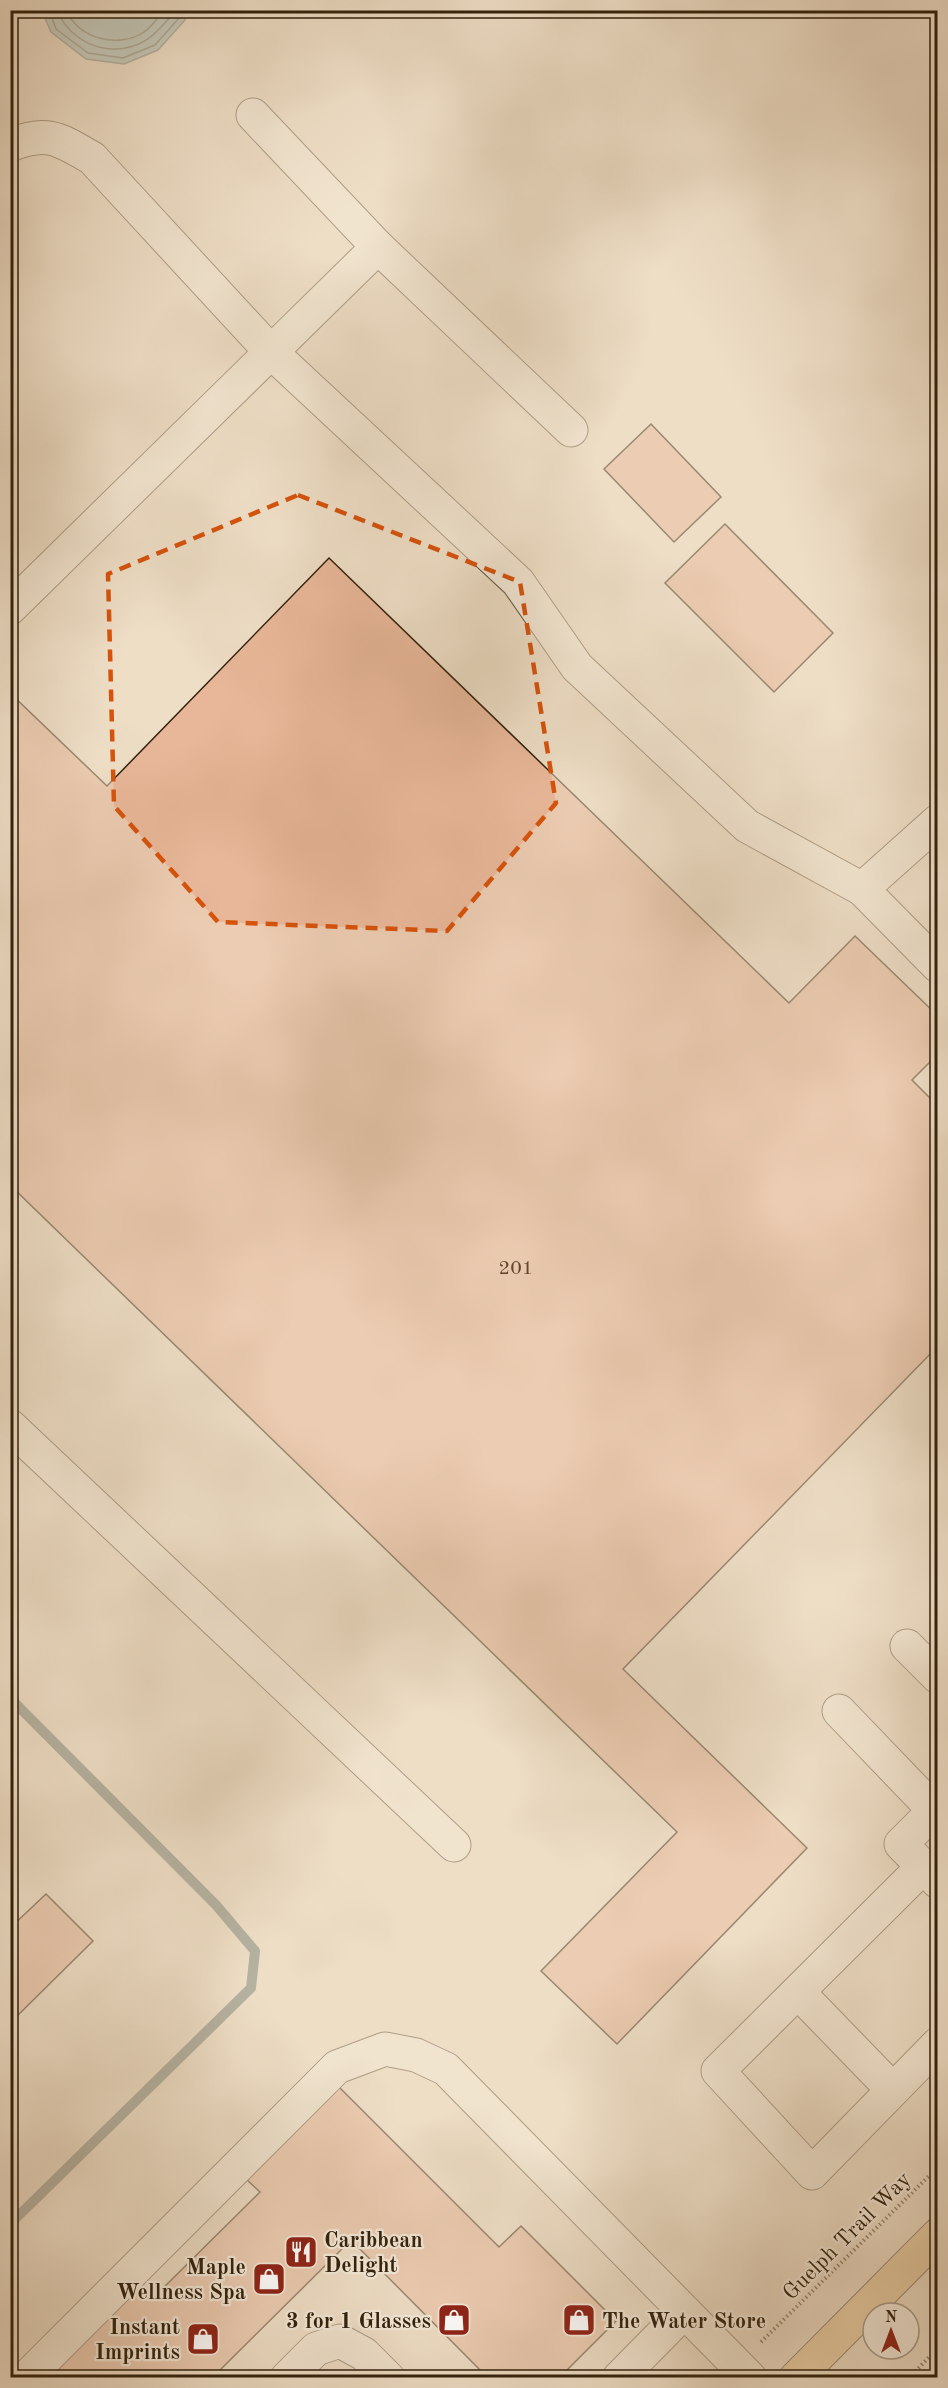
<svg xmlns="http://www.w3.org/2000/svg" width="948" height="2388" viewBox="0 0 948 2388" font-family="'Old Standard TT',serif">
  <style>
    .water { fill: #9abbb9; stroke: #707d74; stroke-width: 1.5 }
    .lines { fill: none; stroke-linecap: round; stroke-linejoin: round }
    .shore { stroke: #666e62; stroke-width: 1.5 }
    .stream { stroke: #707d74; stroke-width: 10 }
    .building { fill: #e8b799; stroke: #32210c; stroke-width: 1.5 }
    .minor-casing { stroke: #61503a; stroke-width: 35 }
    .major-casing { stroke: #32210c; stroke-width: 35 }
    .path { stroke: #32210c; stroke-width: 4; stroke-dasharray: 1.5 3; stroke-linecap: butt }
    .minor { stroke: #f4eada; stroke-width: 33 }
    .major { stroke: #e7bf83; stroke-width: 33 }
    .marked { fill: none; stroke: #d6530c; stroke-width: 4.5; stroke-dasharray: 12 8; stroke-linejoin: round }
    .labels { text-anchor: middle; stroke-width: 4.5; stroke-linejoin: round; paint-order: stroke }
    .number-label { font-size: 20px; fill: #60462f }
    .street-label { font-size: 22px; fill: #32210c; stroke: #f4eada }
    .poi-label { font-size: 22px; font-weight: bold; fill: #32210c; stroke: #f4eada; text-anchor: end }
  </style>
  <rect width="100%" height="100%" fill="#eedec6"/>
  <filter id="stains"><feTurbulence type="fractalNoise" baseFrequency=".00333" numOctaves="4"/><feColorMatrix values="0 0 0 0 .2 0 0 0 0 .09 0 0 0 0 .02 0 0 0 .5 -.17"/></filter>
  <radialGradient id="worn" r=".72"><stop offset=".6" stop-color="#630" stop-opacity="0"/><stop offset="1" stop-color="#630" stop-opacity=".3"/></radialGradient>
  <path class="water" d="M42,11H187L185,20L158,50L124,64L86,59L51,32Z"/>
  <g class="lines">
    <g class="shore">
      <path d="M49,10L56,29L88,53L123,58L155,45L179,18L181,10"/>
      <path d="M57,10C74,52 129,63 159,29C165,23 171,18 173,10"/>
      <path d="M66,10C78,39 119,49 144,32C152,27 158,17 164,10"/>
    </g>
    <path class="stream" d="M10,1698L216,1905L255,1951L251,1988L10,2224"/>
  </g>
  <g class="building">
    <path d="M651,424L721,497L674,542L604,469Z"/>
    <path d="M725,524L833,633L774,692L665,583Z"/>
    <path d="M329,558L789,1003L855,936L938,1016V1054L912,1080L938,1106V1346L623,1669L807,1848L617,2044L541,1971L677,1832L12,1187L10,1188V693L107,786Z"/>
    <path d="M46,1894L93,1941L10,2023V1928Z"/>
    <path d="M339,2087L499,2247L521,2226L616,2321L559,2378H488L351,2240L212,2378H46L139,2286L152,2299L260,2192L246,2179Z"/>
  </g>
  <g class="lines">
    <g class="minor-casing">
      <g id="minor">
        <path d="M10,145C48,130 59,139 92,158L271,352L518,582L577,667L747,826L862,889"/>
        <path d="M378,247L571,430"/>
        <path d="M10,608L378,247L253,115"/>
        <path d="M938,821L862,889L938,966"/>
        <path d="M10,1426L454,1845"/>
        <path d="M907,1646L938,1677"/>
        <path d="M839,1711L934,1810"/>
        <path d="M938,1807L901,1844L938,1882"/>
        <path d="M922,1868L718,2071L812,2173L938,2044"/>
        <path d="M798,1992L892,2089"/>
        <path d="M26,2378L337,2067L385,2049L416,2055L446,2069L750,2378"/>
        <path d="M287,2378L316,2349L340,2341L364,2354L388,2378"/>
        <path d="M619,2378L684,2312"/>
      </g>
    </g>
    <g class="major-casing">
      <path id="major" d="M796,2378L938,2235"/>
    </g>
    <g class="path">
      <path d="M761,2342L938,2167"/>
      <path d="M909,2378L938,2348"/>
    </g>
    <use href="#minor" class="minor"/>
    <use href="#major" class="major"/>
  </g>
  <path d="M0 0H948V2388H0ZM298,495L520,582L556,803L447,931L218,922L114,806L108,574Z" fill="#eedec6" fill-opacity=".55" fill-rule="evenodd"/>
  <path class="marked" d="M298,495L520,582L556,803L447,931L218,922L114,806L108,574Z"/>
  <defs>
    <g id="restaurant-square" transform="scale(1.725)"><rect x="-9" y="-9" width="18" height="18" rx="4" fill="#8f2418" stroke="#f4eada"/><path d="M-5-6h1v4h1v-4h1v4h1v-4h1v5L-1.5 .5V6h-2V.5L-5-1ZM5-6V6H3V1.5H1.5Q1.5-4 5-6Z" fill="#fff"/></g>
    <g id="shop-square" transform="scale(1.725)"><rect x="-9" y="-9" width="18" height="18" rx="4" fill="#8f2418" stroke="#f4eada"/><path d="M-5-2.5h2.3a2.7 3.5 0 0 1 5.4 0H5L5.5 6h-11ZM-1.5-2.5h3a1.5 2.3 0 0 0-3 0Z" fill="#fff"/></g>
  </defs>
  <g fill-rule="evenodd">
    <use href="#restaurant-square" x="301" y="2252"/>
    <use href="#shop-square" x="269" y="2279"/>
    <use href="#shop-square" x="454" y="2320"/>
    <use href="#shop-square" x="579" y="2320"/>
    <use href="#shop-square" x="203" y="2339"/>
  </g>
  <g class="labels">
    <g class="number-label">
      <text x="516" y="1274">201</text>
    </g>
    <g class="street-label">
      <text transform="translate(846 2235) rotate(-45)" y="8">Guelph Trail Way</text>
    </g>
    <g class="poi-label">
      <text x="324" y="2247" text-anchor="start">Caribbean<tspan x="324" dy="25">Delight</tspan></text>
      <text x="246" y="2274">Maple<tspan x="246" dy="25">Wellness Spa</tspan></text>
      <text x="431" y="2328">3 for 1 Glasses</text>
      <text x="602" y="2328" text-anchor="start">The Water Store</text>
      <text x="180" y="2334">Instant<tspan x="180" dy="25">Imprints</tspan></text>
    </g>
  </g>
  <rect width="948" height="2388" fill="none" stroke="#eedec6" stroke-width="36"/>
  <rect x="12" y="12" width="924" height="2364" fill="none" stroke="#32210c" stroke-width="3"/>
  <rect x="18" y="18" width="912" height="2352" fill="none" stroke="#32210c" stroke-width="1.5"/>
  <g transform="translate(891 2331)"><circle r="28" fill="#f4eada" stroke="#a69a88" stroke-width="1.5"/>
  <path d="M0-4.5L10 22L0 15L-10 22Z" fill="#8f2418"/>
  <text y="-9" font-size="16" font-weight="bold" text-anchor="middle" fill="#32210c">N</text>
  </g>
  <rect width="100%" height="100%" filter="url(#stains)"/>
  <rect width="100%" height="100%" fill="url(#worn)"/>
</svg>
